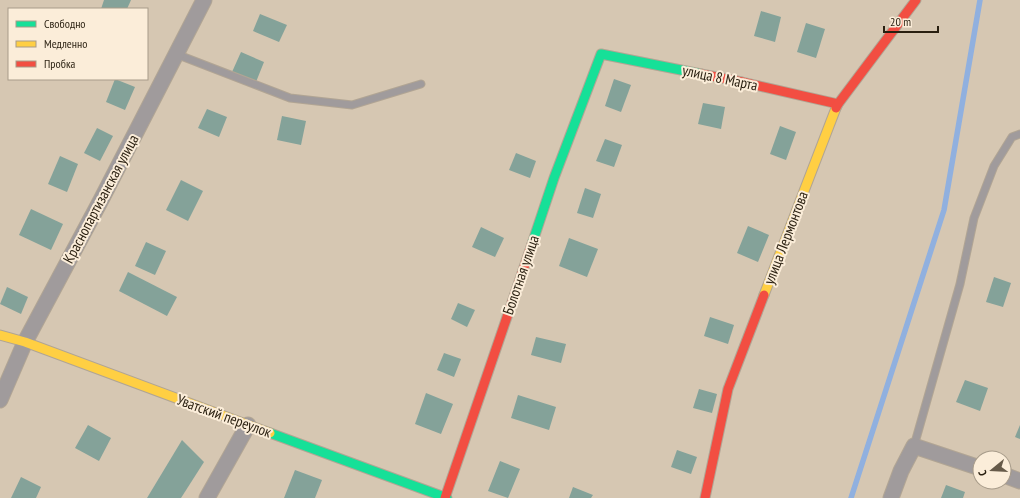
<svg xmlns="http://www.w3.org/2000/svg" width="1020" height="498" viewBox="0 0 1020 498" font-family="'PT Sans Narrow',sans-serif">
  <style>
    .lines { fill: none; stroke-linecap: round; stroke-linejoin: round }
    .stream { stroke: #90b0df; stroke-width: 5.5 }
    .building { fill: #84a299 }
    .lane-casing { stroke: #b1a594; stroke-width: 9 }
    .street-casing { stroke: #b1a594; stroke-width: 17 }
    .fast-casing { stroke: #b1a594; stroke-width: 11 }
    .slow-casing { stroke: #b1a594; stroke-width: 11 }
    .jam-casing { stroke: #b1a594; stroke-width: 11 }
    .lane { stroke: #a09b9c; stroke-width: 7 }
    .street { stroke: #a09b9c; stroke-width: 15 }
    .fast { stroke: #16e098; stroke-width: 9 }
    .slow { stroke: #ffcf43; stroke-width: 9 }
    .jam { stroke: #f24e42; stroke-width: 9 }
    .labels { text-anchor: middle; stroke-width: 4; stroke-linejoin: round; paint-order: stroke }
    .street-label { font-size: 15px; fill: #291f10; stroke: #fbedd9 }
  </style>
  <rect width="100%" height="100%" fill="#d6c7b2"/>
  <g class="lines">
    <path class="stream" d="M851,498L944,210L980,0"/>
  </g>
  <g class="building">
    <path d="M104,0H131L127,9H101Z"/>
    <path d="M761,11L781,17L775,42L754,36Z"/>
    <path d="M260,14L287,25L279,42L253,31Z"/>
    <path d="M806,23L825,29L816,58L797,52Z"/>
    <path d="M241,52L264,62L256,82L232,72Z"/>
    <path d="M115,79L135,87L125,110L106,102Z"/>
    <path d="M614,79L631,85L621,112L605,106Z"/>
    <path d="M703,103L725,107L721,129L698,124Z"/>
    <path d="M207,109L227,117L219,137L198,128Z"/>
    <path d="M282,116L306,121L301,145L277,140Z"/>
    <path d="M780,126L796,132L786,160L770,154Z"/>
    <path d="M97,128L113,136L100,161L84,153Z"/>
    <path d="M605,139L622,145L614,167L596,161Z"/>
    <path d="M516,153L536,161L530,178L509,170Z"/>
    <path d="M60,156L78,164L67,192L48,184Z"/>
    <path d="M181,180L203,191L188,221L166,210Z"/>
    <path d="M585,188L601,194L593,218L577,213Z"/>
    <path d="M31,209L63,224L51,250L19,235Z"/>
    <path d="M748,226L769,235L758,262L737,253Z"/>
    <path d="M481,227L504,238L495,257L472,247Z"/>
    <path d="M569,238L598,249L587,277L559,266Z"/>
    <path d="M146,242L166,251L155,275L135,266Z"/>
    <path d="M128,272L177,297L167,316L119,291Z"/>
    <path d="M994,277L1011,283L1003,307L986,302Z"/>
    <path d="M7,287L28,297L21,314L0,304Z"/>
    <path d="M458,303L475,310L467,327L451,319Z"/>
    <path d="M710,317L734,325L728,344L704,336Z"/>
    <path d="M536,337L566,344L561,363L531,355Z"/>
    <path d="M444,353L461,359L454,377L437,370Z"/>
    <path d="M965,380L988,388L980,411L956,402Z"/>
    <path d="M699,389L717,394L712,413L693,408Z"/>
    <path d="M426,393L453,404L441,434L415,424Z"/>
    <path d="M518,395L556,407L549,430L511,418Z"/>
    <path d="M88,425L111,438L99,461L75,448Z"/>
    <path d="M1020,425V439L1015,437Z"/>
    <path d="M182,440L204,462L181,498H147Z"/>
    <path d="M677,450L697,457L691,474L671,467Z"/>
    <path d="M500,461L520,469L508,498L488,491Z"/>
    <path d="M295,470L322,480L315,498H284Z"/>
    <path d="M21,477L41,487L36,498H11Z"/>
    <path d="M946,485L965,492L963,498H941Z"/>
    <path d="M573,487L593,495L591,498H569Z"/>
  </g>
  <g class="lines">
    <g class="lane-casing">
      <g id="lane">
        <path d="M176,54L290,98L352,105L421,84"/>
        <path d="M914,446L960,284L974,218L994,166L1012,137L1020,134"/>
      </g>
    </g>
    <g class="street-casing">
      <g id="street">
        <path d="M0,400L25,342L101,200L204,0"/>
        <path d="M1004,475L1020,481"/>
        <path d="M207,498L248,425"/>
        <path d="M891,498L901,471L914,446L980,468"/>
      </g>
    </g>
    <g class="fast-casing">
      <g id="fast">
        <path d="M532,244L554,178L601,54L701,74"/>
        <path d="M270,433L447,498"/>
      </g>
    </g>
    <g class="slow-casing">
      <g id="slow">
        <path d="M764,295L836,108"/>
        <path d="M0,335L25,342L270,433"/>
      </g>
    </g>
    <g class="jam-casing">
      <g id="jam">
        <path d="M701,74L742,82L838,104"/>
        <path d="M836,108L838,104L916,0"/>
        <path d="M445,498L532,244"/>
        <path d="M705,498L728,389L764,295"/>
      </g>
    </g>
    <use href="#lane" class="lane"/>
    <use href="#street" class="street"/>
    <use href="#fast" class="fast"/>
    <use href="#slow" class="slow"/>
    <use href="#jam" class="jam"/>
  </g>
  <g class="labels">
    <g class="street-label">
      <text transform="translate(720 78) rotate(12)" y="5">улица 8 Марта</text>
      <text transform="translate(101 199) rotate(-62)" y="5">Краснопартизанская улица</text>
      <text transform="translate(786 238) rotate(-69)" y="5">улица Лермонтова</text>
      <text transform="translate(521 275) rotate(-71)" y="5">Болотная улица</text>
      <text transform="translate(224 416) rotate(20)" y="5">Уватский переулок</text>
    </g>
  </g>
  <rect x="8" y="8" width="140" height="72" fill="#fbedd9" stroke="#a79b89"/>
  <rect x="16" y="21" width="20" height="6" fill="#16e098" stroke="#a79b89"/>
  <text x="44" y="28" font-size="12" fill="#291f10">Свободно</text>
  <rect x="16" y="41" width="20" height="6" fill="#ffcf43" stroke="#a79b89"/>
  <text x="44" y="48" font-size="12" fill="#291f10">Медленно</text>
  <rect x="16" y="61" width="20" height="6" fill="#f24e42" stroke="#a79b89"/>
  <text x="44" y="68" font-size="12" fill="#291f10">Пробка</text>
  <g transform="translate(992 470) rotate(252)"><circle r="19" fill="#fbedd9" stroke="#a79b89"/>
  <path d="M0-3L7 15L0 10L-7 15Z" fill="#665a49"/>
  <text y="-6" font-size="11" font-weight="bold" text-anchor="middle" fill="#291f10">С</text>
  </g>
  <path d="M884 26v6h54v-6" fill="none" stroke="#291f10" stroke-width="2"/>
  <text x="890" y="26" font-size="12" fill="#291f10" stroke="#fbedd9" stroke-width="3" paint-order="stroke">20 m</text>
</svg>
